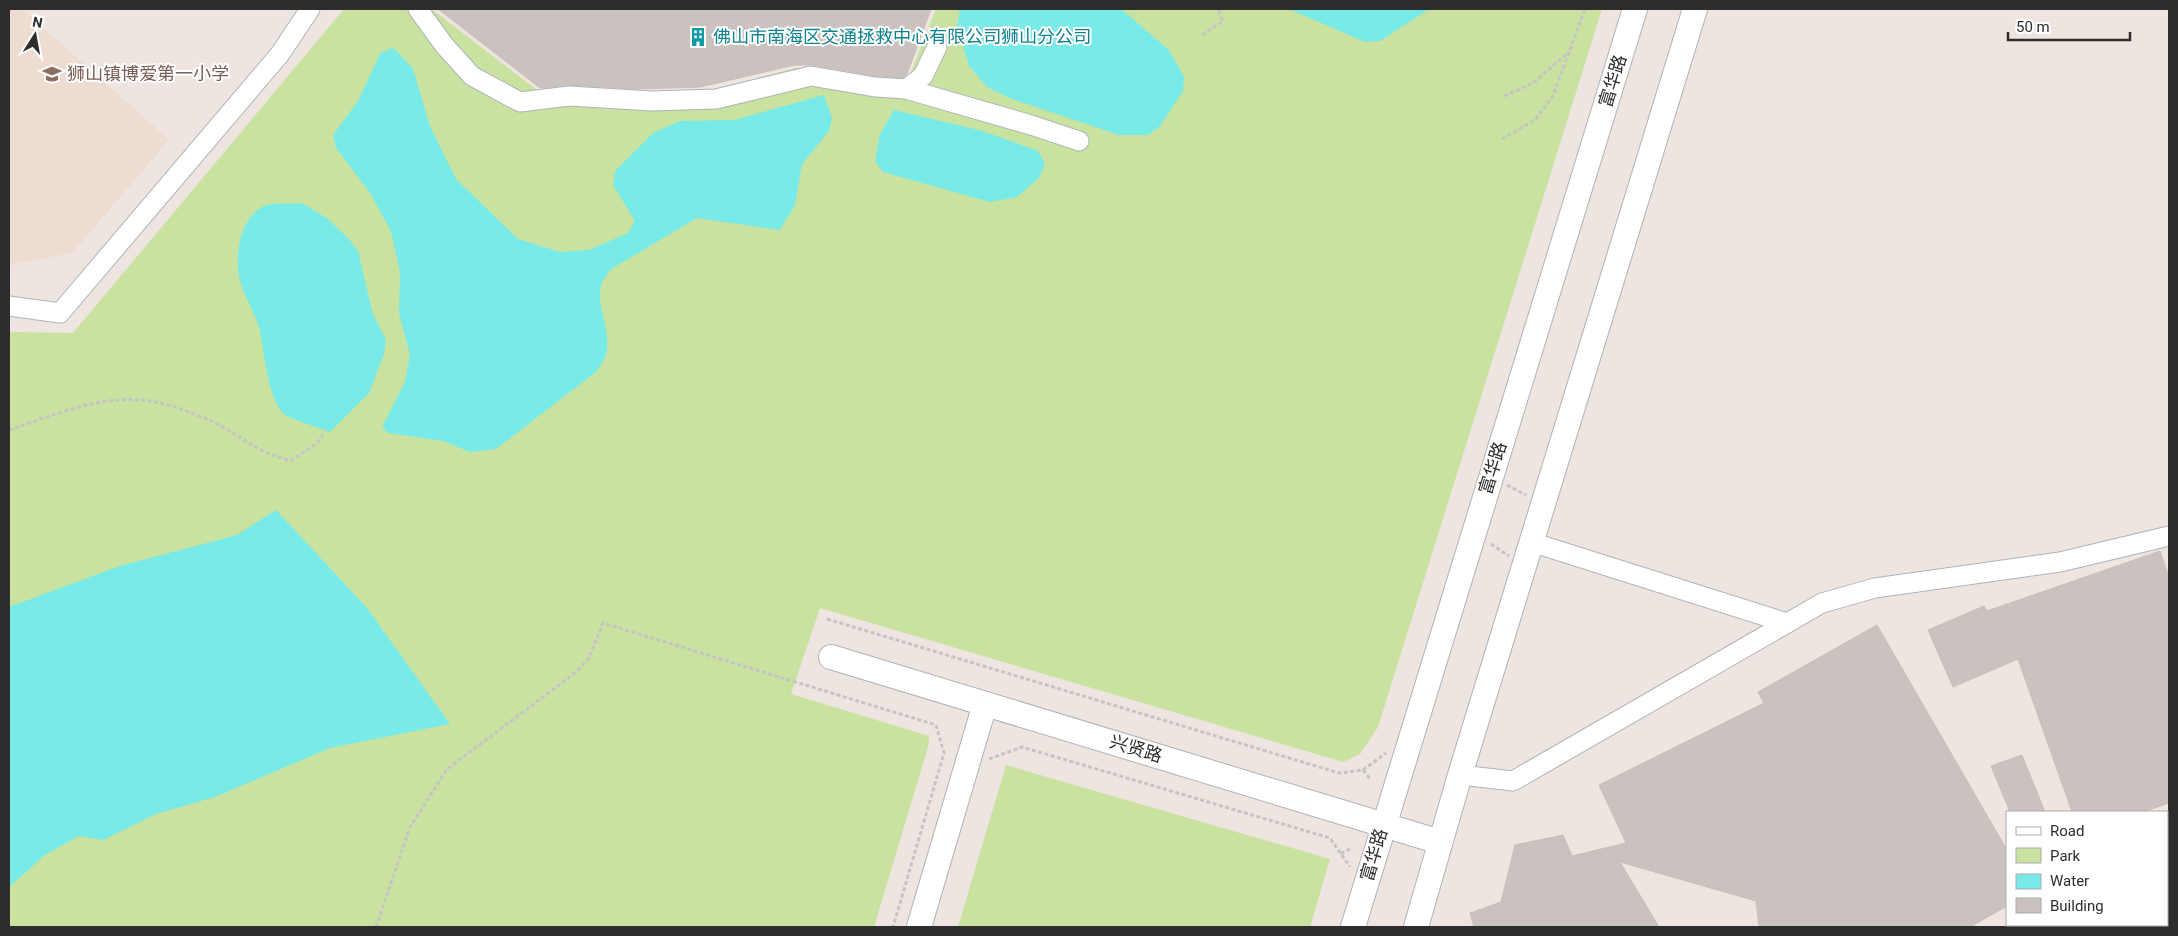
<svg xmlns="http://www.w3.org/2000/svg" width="2178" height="936" viewBox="0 0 2178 936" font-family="Roboto,'Noto Sans SC',sans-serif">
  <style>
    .education { fill: #eedcd1 }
    .green { fill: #c9e29f }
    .water { fill: #78ebe8 }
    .building { fill: #cac2be; stroke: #c9bfb9 }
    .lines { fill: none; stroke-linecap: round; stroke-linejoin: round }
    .minor-casing { stroke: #adb3b9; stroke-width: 21 }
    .tertiary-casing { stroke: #adb3b9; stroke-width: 26 }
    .path { stroke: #c4c4c4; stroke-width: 3; stroke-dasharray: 4 2.5; stroke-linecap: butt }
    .minor { stroke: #fff; stroke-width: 19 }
    .tertiary { stroke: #fff; stroke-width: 24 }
    .labels { text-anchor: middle; stroke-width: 4; stroke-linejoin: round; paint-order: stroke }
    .culture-label { font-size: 18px; fill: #0d838f; stroke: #fff; text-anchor: start }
    .education-label { font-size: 18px; fill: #785e54; stroke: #fff; text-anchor: start }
    .street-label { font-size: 18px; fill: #2d2d2d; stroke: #fff }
  </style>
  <rect width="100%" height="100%" fill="#eee4e0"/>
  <path class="education" d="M9,9H22L169,140L72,253L9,265Z"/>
  <g class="green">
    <path d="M344,9H426L434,11L541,93L699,94L795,68L903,84L907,82L936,9H1602L1378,727L1360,754L1343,762L820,608L791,694L929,736L928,747L874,927H9V332L73,333Z"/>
    <path d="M1006,765L1330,859L1310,927H958Z"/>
  </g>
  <g class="water">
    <path d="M960,9H1121L1169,50L1184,77L1183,91L1160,126L1148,135H1119L1012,99L987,87L969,66L957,27Z"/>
    <path d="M1289,9H1429L1380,41L1365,42Z"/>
    <path d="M394,48L413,69L430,126L456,179L518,239L560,252L589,250L628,233L635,221L613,185L615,171L653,133L680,121L734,120L824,95L832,118L829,131L802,164L795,205L780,230L697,218L613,268C586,292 610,319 607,348C607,357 601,365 596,372L496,449L470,452L443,441L388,433L382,427L405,382L410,355L399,313L400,272L391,231L370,193L336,148L333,135L358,101L381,52Z"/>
    <path d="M894,110L983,131L1038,151L1045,164L1039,178L1017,197L990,202L883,172L875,161L880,134Z"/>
    <path d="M302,203L328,219L349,239L358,251L373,314L386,340L384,354L369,393L330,432C320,428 290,419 284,414C268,400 264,351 260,331C256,315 246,300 241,284C233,260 239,218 264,206C274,202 291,204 302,203Z"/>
    <path d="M276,510L367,608L450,724L330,748L215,797L156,814L103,840L79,836L45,855L9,887V607L120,566L237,535Z"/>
  </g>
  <g class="building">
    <path d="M438,9H931L907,74L903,78L876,76L813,65H795L700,87L635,89L570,85L540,88Z"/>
    <path d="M2160,551L2169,577V803L2143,812H2072L2018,659L1953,687L1928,630L1984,606L1987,611Z"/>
    <path d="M1877,625L2007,850V906L1970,927H1759L1756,901L1620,862L1659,927H1474L1470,913L1501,902L1515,845L1563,835L1572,856L1626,843L1599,785L1764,703L1758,692Z"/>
    <path d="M2022,755L2045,812H2010L1991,766Z"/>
  </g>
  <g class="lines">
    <g class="minor-casing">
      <g id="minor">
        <path d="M418,9L444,45L472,76L520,102L569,96L652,101L716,99L811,76L875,87L906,89L923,76L937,47"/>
        <path d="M906,89L1031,125L1079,141"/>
        <path d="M9,306L60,313L280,54L310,9"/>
        <path d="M1531,542L1787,623"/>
        <path d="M1460,775L1513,781L1822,603L1875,588L2060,562L2169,536"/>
      </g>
    </g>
    <g class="tertiary-casing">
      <g id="tertiary">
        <path d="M831,657L1440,842"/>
        <path d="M919,927L985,704"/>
        <path d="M1353,927L1635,9"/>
        <path d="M1416,927L1460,775L1695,9"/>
      </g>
    </g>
    <g class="path">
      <path d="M1202,35L1223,21L1218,9"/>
      <path d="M1504,96L1533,83L1569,52"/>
      <path d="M1502,139L1535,120L1553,96L1585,9"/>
      <path d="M9,430C54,415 106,392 154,402C172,405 192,413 209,420C239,434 256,452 291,461L317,443L323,435"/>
      <path d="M1507,485L1526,495"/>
      <path d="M1491,544L1509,556"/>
      <path d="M827,619L1339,773L1363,770L1386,753"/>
      <path d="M989,759L1022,747L1330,838L1350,867"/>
      <path d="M1363,770L1371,780"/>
      <path d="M1341,854L1351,848"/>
      <path d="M376,927L410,827L447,769L571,676L588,660L603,623L936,725L944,753L893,927"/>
    </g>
    <use href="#minor" class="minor"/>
    <use href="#tertiary" class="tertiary"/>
  </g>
  <defs>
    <g id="building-bare" transform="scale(1.5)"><path d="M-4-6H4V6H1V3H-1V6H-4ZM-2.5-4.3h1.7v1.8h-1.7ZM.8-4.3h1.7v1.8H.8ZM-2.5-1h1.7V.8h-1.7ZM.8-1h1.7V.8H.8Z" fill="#0f9aa8" stroke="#fff" stroke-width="2.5" paint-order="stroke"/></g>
    <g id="school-bare" transform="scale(1.5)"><path d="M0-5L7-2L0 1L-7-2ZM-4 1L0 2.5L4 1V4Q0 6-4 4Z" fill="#8d6e63" stroke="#fff" stroke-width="2.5" paint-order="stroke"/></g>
  </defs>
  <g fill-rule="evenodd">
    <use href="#building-bare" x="698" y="37"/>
    <use href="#school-bare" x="52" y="74"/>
  </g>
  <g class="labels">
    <g class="culture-label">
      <text x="713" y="43">佛山市南海区交通拯救中心有限公司狮山分公司</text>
    </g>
    <g class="education-label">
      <text x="67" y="80">狮山镇博爱第一小学</text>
    </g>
    <g class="street-label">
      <text transform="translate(1613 81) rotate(-73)" y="6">富华路</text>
      <text transform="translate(1493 468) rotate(-73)" y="6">富华路</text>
      <text transform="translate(1136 749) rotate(17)" y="6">兴贤路</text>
      <text transform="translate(1374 855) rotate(-74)" y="6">富华路</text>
    </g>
  </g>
  <rect width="2178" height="936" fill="none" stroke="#2d2d2d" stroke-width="20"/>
  <rect x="2006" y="811" width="162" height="115" fill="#ffffff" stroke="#ababab"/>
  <rect x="2016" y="827" width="25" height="8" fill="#ffffff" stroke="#ababab"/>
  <text x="2050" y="836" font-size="15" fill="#2d2d2d">Road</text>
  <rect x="2016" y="848" width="25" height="15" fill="#c9e29f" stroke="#ababab"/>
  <text x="2050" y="861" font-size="15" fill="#2d2d2d">Park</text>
  <rect x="2016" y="874" width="25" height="15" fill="#78ebe8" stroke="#ababab"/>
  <text x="2050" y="886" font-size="15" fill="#2d2d2d">Water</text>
  <rect x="2016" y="898" width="25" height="15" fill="#cac2be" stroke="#ababab"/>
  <text x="2050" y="911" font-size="15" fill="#2d2d2d">Building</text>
  <g transform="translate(35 35) rotate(11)" stroke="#ffffff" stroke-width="4" paint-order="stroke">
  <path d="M0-4L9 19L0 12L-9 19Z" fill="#2d2d2d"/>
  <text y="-8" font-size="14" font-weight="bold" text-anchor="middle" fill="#2d2d2d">N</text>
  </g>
  <path d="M2008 32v8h122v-8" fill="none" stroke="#2d2d2d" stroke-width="2.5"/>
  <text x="2016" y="32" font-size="15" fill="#2d2d2d" stroke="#ffffff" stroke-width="4" paint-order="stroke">50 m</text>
</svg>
